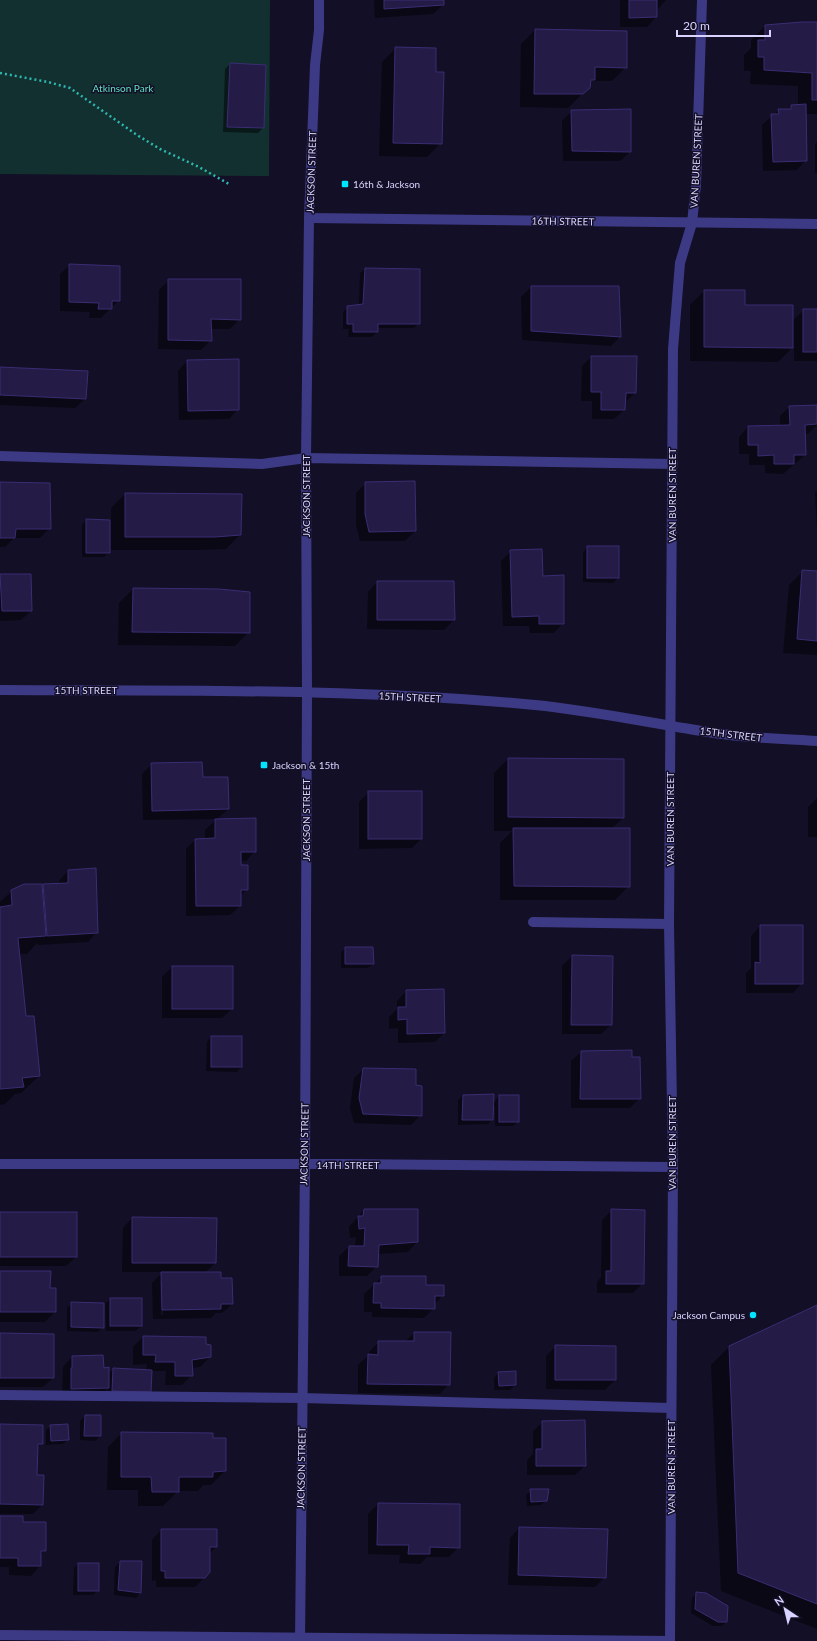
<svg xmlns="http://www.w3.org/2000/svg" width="817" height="1641" viewBox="0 0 817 1641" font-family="Lato,sans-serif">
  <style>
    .green { fill: #12302f }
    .shadow { fill: #0007; fill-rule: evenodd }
    .building { fill: #241b47; stroke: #3b2d73 }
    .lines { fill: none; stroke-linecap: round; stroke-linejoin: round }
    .path { stroke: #2fb8b0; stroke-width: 2.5; stroke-dasharray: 2 3; stroke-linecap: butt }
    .minor { stroke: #3d3a85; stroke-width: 10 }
    .poi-dot { fill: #00e5ff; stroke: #130f26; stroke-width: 1.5 }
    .labels { text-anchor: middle; stroke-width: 3; stroke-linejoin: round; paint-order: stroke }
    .park-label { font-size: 10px; fill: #5fe0c0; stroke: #130f26 }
    .street-label { font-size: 10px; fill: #d9d4ff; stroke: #130f26 }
    .poi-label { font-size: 10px; fill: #d9d4ff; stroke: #130f26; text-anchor: start }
  </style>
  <rect width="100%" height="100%" fill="#130f26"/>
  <path class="green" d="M0,0H270L269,176L0,174Z"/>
  <g class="shadow">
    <path d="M374,0H443V5L433,14L375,18Z"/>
    <path d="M620,0H666L658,9H656V17L647,27H620Z"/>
    <path d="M817,23V114H805L806,160L797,170L763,171L762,125L779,110H787L791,106H798V86L750,84L751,71H744V55L751,48V40L765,26Z"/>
    <path d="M535,30L626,67L612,81H592L589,84V87L568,108L520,107L521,44Z"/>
    <path d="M396,48L434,73L441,143L427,157L379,156L382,62Z"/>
    <path d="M230,64L265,66L263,128L258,133L223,132L225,69Z"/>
    <path d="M572,111L630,152L620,161H563L562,121Z"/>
    <path d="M817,142V173H815V144Z"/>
    <path d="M70,265L119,300L101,318H89L90,312L60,311V274Z"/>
    <path d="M365,269L419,323L414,328H377V332L372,337H348L349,329H343V312L348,307L359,306L360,273Z"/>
    <path d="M169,280L240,319L230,329H211V340L201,350L158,349L159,290Z"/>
    <path d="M531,287L620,337L611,346L522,340L521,297Z"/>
    <path d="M704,291L744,306L792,321L804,310H817V361H794V346L778,362L690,361V305Z"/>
    <path d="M591,357L635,393L624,403V410L614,419H592V401H581L582,366Z"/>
    <path d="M187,361L238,409L229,419L179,420L178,371Z"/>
    <path d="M0,368L85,399L75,408L0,405Z"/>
    <path d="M817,406V425L808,434H804L805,455L783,474L765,473V465H749V454H739V437L748,427L780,426V416L789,407Z"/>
    <path d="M0,483L50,528L40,538H14L5,547H0Z"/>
    <path d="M366,483L415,531L405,541H360L356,525V493Z"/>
    <path d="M817,491V529L815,493Z"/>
    <path d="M125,494L240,535L226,549L200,550H111V508Z"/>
    <path d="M86,520L109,553L104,557H82V525Z"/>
    <path d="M588,547L618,578L613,583L583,582V552Z"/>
    <path d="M511,551L542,577L563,623L554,633H530L529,626H503L501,561Z"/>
    <path d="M803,571L817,572V655L783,653L789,585Z"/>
    <path d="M0,575H30L31,611L21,620L0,621Z"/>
    <path d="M377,582L454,620L444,630L367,629L368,592Z"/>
    <path d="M133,589L249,632L235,646L118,645L119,603Z"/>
    <path d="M508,759L623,818L611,829L629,886L615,900H500V843L512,831H494V773Z"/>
    <path d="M152,764L202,778H227L228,809L216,820L255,851L246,861H240L247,889L240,896V906L230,915L186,916V849L195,840L205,839V830L217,819L143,820L142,774Z"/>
    <path d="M369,792L421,839L412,848L359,849V802Z"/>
    <path d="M817,798V837H808V807Z"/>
    <path d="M68,871L97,932L88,942L38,945L37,943L27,954H18L25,1018L39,1076L21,1093L15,1094L5,1104L0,1105V902L12,891L41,888L44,885H59V881Z"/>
    <path d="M760,926L802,983L793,993H746V973L751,968V936Z"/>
    <path d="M346,948L373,964L368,968H341V952Z"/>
    <path d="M572,956L611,1025L601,1034H562V966Z"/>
    <path d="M172,967H232V1009L222,1018H162V977Z"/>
    <path d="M406,991L444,1033L435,1042L398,1043V1028L389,1029V1017L397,1009V1001Z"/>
    <path d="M211,1037L241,1067L237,1072L206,1071L207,1042Z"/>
    <path d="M581,1052L640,1098L630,1108H571V1061Z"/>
    <path d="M364,1069L415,1086L421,1115L411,1125L354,1123L350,1108L354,1078Z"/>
    <path d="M463,1096L493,1103L499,1096L518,1122L513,1126H495V1107H493V1119L488,1124L458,1125V1100Z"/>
    <path d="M364,1210L417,1242L408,1252L378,1254L377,1266L367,1276H339V1256L349,1247H355L356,1237L350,1238L349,1227Z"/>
    <path d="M612,1210L643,1283L633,1293H597V1282L601,1277L602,1220Z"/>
    <path d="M0,1213L76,1257L66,1266H0Z"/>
    <path d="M132,1218L215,1263L205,1273L220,1279L232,1304L222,1313H216L211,1318L153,1319L152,1283L163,1272H122L123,1228ZM160,1281H162L163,1315H161Z"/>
    <path d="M0,1272L55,1312L45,1322H0Z"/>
    <path d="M382,1277L425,1286L443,1295L434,1305V1308L424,1318L372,1317V1312H364V1294Z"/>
    <path d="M110,1299H141V1326L136,1331H106L105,1304Z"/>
    <path d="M72,1303L103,1327L98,1332L67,1331V1308Z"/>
    <path d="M817,1306V1629L721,1591L711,1365L729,1347Z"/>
    <path d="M414,1333L449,1384L440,1394L358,1393V1365L369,1355V1352L379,1342H405Z"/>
    <path d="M0,1334L53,1378L43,1387H0Z"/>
    <path d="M143,1337L210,1357L200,1367L191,1368L192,1375L182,1385H165L166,1371H151L150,1392L108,1395V1388L99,1397L62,1398L63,1367L72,1357L103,1369L108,1374L114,1369L146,1371L147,1364L133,1365V1347Z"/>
    <path d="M556,1346L615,1380L605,1390L546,1389V1356Z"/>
    <path d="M498,1373L515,1385L510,1390H494V1378Z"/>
    <path d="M85,1416L100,1436L95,1441L80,1440V1421Z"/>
    <path d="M543,1422L585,1466L575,1475H527V1460L533,1454V1431Z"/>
    <path d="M0,1425L42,1443L37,1448L36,1476L42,1505L33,1514H0Z"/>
    <path d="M51,1426L68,1440L63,1444L46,1445V1430Z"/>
    <path d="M122,1433L212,1439L225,1471L211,1485H203L198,1491H178L163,1506H138V1490H107L108,1447Z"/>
    <path d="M531,1490L546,1501L541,1505L527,1506L526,1495Z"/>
    <path d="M378,1504L459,1547L449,1557H427L420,1564L399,1563L400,1555L368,1554V1514Z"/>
    <path d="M0,1517L22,1523L45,1550L40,1555V1566L31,1576L9,1575V1567H0Z"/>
    <path d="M519,1528L605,1577L595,1587L508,1585L510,1538Z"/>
    <path d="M161,1530L216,1547L209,1554L205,1577L195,1587H156V1580L152,1581V1540Z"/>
    <path d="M120,1562H141L140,1593L136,1598L114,1595L115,1567Z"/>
    <path d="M78,1564L98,1590L93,1595H73L74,1568Z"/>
    <path d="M697,1593L726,1622L722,1626H713L691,1613L692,1598Z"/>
  </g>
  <g class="building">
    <path d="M384,0H444V5L384,9Z"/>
    <path d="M629,0H657V17L629,18Z"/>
    <path d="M802,22H817V100H812V73L764,70V57H758V40H765V25Z"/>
    <path d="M535,29L627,31V68L595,67V80H591L590,88L583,94H534Z"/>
    <path d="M395,47L436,48V72H444L442,144L393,143Z"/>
    <path d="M230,63L266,65L264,128L227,127Z"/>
    <path d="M806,104L807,161L773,162L771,114H779L778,109H791V105Z"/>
    <path d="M631,109V152L572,151L571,110Z"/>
    <path d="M69,264L120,266V301H112V309H98L99,303L69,302Z"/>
    <path d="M365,268L420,269V324H378V332H353V324H347V306L363,304Z"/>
    <path d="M168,279H241V320L211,319L212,341L168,340Z"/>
    <path d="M531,286H619L621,337L531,331Z"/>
    <path d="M704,290H745V305H793V348L704,347Z"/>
    <rect x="803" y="309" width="14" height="43"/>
    <path d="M591,356H637L636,393H626L625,410H601V392H591Z"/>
    <path d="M239,359V410L188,411L187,360Z"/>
    <path d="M0,367L88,371L86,399L0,395Z"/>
    <path d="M817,405V424L805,425L806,455H794V464H774V455L758,456V445H748V426L790,425L789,406Z"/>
    <path d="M415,481L416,531L369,532L365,514V482Z"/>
    <path d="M0,482L50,483L51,529H16L15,538H0Z"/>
    <path d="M125,493L242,494L241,535L215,537H125Z"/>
    <path d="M86,519L110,520V553H86Z"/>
    <rect x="587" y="546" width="32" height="32"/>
    <path d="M542,549L543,576L564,575V624H539V616L512,617L510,550Z"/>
    <path d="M802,570L817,571V641L797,639Z"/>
    <path d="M0,574H31L32,611H2Z"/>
    <path d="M377,581H454L455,620H377Z"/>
    <path d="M133,588L219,589L250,592V633L132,632Z"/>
    <path d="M508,758L624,759V818L508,817Z"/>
    <path d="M202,762L203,777H228L229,809L152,811L151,763Z"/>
    <rect x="368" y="791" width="54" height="48"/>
    <path d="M256,818V852H241V865H248V890H241V906H196L195,839L215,838V819Z"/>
    <path d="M513,828H630V887L514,886Z"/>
    <path d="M96,868L98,933L47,936L43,884L68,883V870Z"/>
    <path d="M24,884H42L46,936L18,938L26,1016H34L40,1076L22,1078L24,1087L0,1089V907L12,905L11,890Z"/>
    <path d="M760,925H803V984H755V962L760,963Z"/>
    <path d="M345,947H373L374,964H345Z"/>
    <path d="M572,955L613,956L612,1025H571Z"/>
    <rect x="172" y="966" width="61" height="43"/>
    <path d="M444,989L445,1033L407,1034V1019L398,1020V1007H406V990Z"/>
    <rect x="211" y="1036" width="31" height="31"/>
    <path d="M632,1050V1057H640L641,1099H580L581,1051Z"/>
    <path d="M363,1068L416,1069V1085L422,1086V1116L363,1114L359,1098Z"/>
    <path d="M494,1094L493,1120H462L463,1095Z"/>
    <rect x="499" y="1095" width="20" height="27"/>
    <path d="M364,1209H418V1242L379,1245L378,1267L348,1266L349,1246H364L365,1228L359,1229L358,1216H363Z"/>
    <path d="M611,1209L645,1210L644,1284H606V1271H611Z"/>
    <rect x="0" y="1212" width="77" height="45"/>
    <path d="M132,1217L217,1218L216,1263H132Z"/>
    <path d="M0,1271H51L50,1288H56V1312H0Z"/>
    <path d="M161,1272H221V1278H232L233,1304H221V1309L162,1310Z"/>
    <path d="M381,1276H426V1285H444V1296H435V1309L381,1308V1303H373L374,1283H381Z"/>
    <rect x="110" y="1298" width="32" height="28"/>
    <path d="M71,1302L104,1303V1328L71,1327Z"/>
    <path d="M817,1305V1604L738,1573L729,1346Z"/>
    <path d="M414,1332H451L450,1385L367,1384L368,1354L378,1355V1341H414Z"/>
    <path d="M0,1333L54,1334V1378H0Z"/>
    <path d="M143,1336L206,1337V1344L211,1345V1357L192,1360L193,1376H175V1362H155L156,1355H143Z"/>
    <path d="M555,1345L616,1346V1380H555Z"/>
    <path d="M103,1355L104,1368L109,1367V1388L71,1389V1368H72V1356Z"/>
    <path d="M113,1368L152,1370L151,1392L112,1391Z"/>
    <path d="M516,1371V1385L499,1386L498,1372Z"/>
    <path d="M85,1415H101V1436H84Z"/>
    <path d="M585,1420L586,1466H536V1449H542V1421Z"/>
    <path d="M0,1424L43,1425V1444H38L37,1475H44L43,1505L0,1504Z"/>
    <path d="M68,1424L69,1440L51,1441L50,1425Z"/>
    <path d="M121,1432L213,1433V1438H226V1471L213,1472V1477H179V1492H152L151,1477H121Z"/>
    <path d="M530,1489H549L547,1501L531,1502Z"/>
    <path d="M378,1503L460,1504V1548L430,1547V1554H408L409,1545H377Z"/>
    <path d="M0,1516H23V1522H46V1551H41V1566H18V1558H0Z"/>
    <path d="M519,1527L608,1529L606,1578L518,1575Z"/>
    <path d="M161,1529H217V1547H210V1572L205,1578H165V1571H161Z"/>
    <path d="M120,1561H142L141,1593L118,1590Z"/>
    <rect x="78" y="1563" width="21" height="28"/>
    <path d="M696,1592L706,1593L728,1606L727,1622H718L695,1609Z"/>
  </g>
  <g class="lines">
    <path class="path" d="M0,73L48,82L70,88L137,135L160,149L199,167L229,184"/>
    <g class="minor">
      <path d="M309,218L817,224"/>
      <path d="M0,456L262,464L306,458L673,464"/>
      <path d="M0,690C178,691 358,688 535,705C596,711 654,724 714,733C748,738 783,739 817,741"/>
      <path d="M533,922L669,924"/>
      <path d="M0,1164H342L673,1167"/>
      <path d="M0,1395L302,1398L671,1408"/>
      <path d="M0,1635L670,1641"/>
      <path d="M300,1641L305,1164L307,693L306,458L309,218L315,65L319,30V0"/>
      <path d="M670,1641L673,1167L669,924L673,349L680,263L692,223L696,185L702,0"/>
    </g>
  </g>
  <g class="poi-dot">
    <rect x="341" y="180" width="8" height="8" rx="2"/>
    <rect x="260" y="761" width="8" height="8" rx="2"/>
    <circle cx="753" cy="1315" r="4"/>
  </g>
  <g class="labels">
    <g class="park-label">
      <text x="123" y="92">Atkinson Park</text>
    </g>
    <g class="street-label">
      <text transform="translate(696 161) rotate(-87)" y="4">VAN BUREN STREET</text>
      <text transform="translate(311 172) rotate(-88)" y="4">JACKSON STREET</text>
      <text transform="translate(563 221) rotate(1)" y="4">16TH STREET</text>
      <text transform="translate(672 495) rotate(-90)" y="4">VAN BUREN STREET</text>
      <text transform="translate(306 496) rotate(-90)" y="4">JACKSON STREET</text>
      <text x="86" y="694">15TH STREET</text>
      <text transform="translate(410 697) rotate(3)" y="4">15TH STREET</text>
      <text transform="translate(731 734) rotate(7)" y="4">15TH STREET</text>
      <text transform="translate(670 819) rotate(-90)" y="4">VAN BUREN STREET</text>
      <text transform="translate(306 820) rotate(-90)" y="4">JACKSON STREET</text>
      <text transform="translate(672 1143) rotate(-90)" y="4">VAN BUREN STREET</text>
      <text transform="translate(304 1144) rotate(-89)" y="4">JACKSON STREET</text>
      <text x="348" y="1169">14TH STREET</text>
      <text transform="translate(671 1467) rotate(-90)" y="4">VAN BUREN STREET</text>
      <text transform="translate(301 1468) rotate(-89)" y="4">JACKSON STREET</text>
    </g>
    <g class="poi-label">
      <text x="353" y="188">16th &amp; Jackson</text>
      <text x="272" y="769">Jackson &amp; 15th</text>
      <text x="745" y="1319" text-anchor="end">Jackson Campus</text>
    </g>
  </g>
  <g transform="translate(785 1609) rotate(325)" stroke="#130f26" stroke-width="3" paint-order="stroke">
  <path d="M0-3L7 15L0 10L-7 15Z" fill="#d9d4ff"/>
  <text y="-6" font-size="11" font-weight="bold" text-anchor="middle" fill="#d9d4ff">N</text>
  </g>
  <path d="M677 30v6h93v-6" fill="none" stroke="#d9d4ff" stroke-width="2"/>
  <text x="683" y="30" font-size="12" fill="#d9d4ff" stroke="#130f26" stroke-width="3" paint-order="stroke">20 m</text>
</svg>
